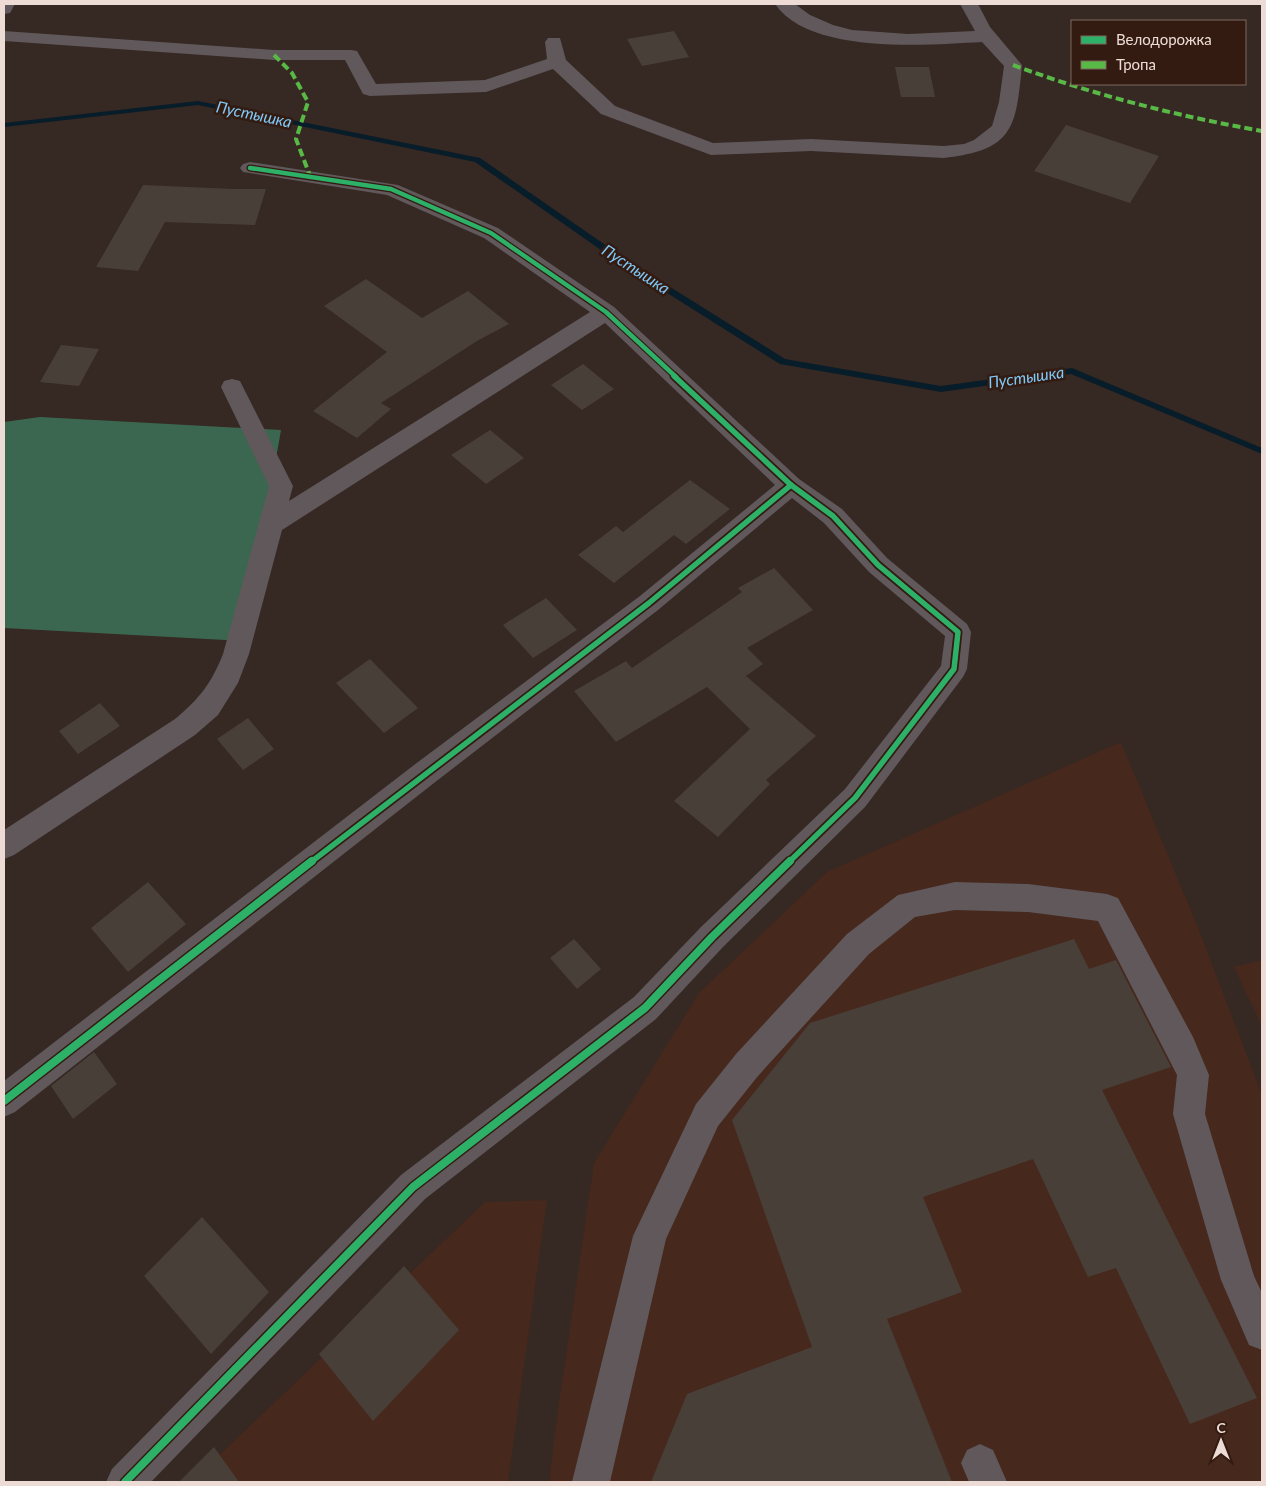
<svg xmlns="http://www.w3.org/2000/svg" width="1266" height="1486" viewBox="0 0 1266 1486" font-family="Lato,sans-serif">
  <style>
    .built { fill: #46281d }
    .forest { fill: #3b6750 }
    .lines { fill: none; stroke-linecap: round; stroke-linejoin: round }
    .stream { fill: #081d2a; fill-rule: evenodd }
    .building { fill: #493f39 }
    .minor { fill: #60585b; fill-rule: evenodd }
    .quiet { stroke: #58b947; stroke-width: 4; stroke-dasharray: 8 4; stroke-linecap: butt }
    .cycleway-far2-casing { stroke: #331b11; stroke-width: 7 }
    .cycleway-far1-casing { stroke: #331b11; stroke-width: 9 }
    .cycleway-casing { stroke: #331b11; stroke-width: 11 }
    .cycleway-far2 { stroke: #2db169; stroke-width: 4.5 }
    .cycleway-far1 { stroke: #2db169; stroke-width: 5.5 }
    .cycleway { stroke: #2db169; stroke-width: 8 }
    .labels { text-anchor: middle; stroke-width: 5; stroke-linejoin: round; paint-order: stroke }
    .far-water-label { font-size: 16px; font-style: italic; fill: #7fcafa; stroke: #331b11 }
  </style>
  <rect width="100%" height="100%" fill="#362822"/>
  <g class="built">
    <path d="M1121,742L1199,930L1262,1095V1482H549L557,1417L594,1163L699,993L827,872Z"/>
    <path d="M1262,960V1027L1234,967Z"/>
    <path d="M547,1200L508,1482H191L485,1202Z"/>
  </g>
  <path class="forest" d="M40,417L281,430L244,641L4,628V422Z"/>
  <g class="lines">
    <path class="stream" d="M198,101L480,158L627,260L785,359L941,386L1072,368L1262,448V454L1071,374L941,392L780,364L621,264L475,162L198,105L4,127V123Z"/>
  </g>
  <g class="building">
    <path d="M674,31L689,57L642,66L627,39Z"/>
    <path d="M895,67H929L935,97H901Z"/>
    <path d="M1066,125L1159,156L1130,203L1034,171Z"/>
    <path d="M143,185L234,189H266L255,225L165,222L138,271L96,267Z"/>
    <path d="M366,279L422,318L468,291L509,324L477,341L381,403L391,409L357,438L313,411L387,352L324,306Z"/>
    <path d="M61,345L99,349L79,386L40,382Z"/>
    <path d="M583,364L614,389L582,410L551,385Z"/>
    <path d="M490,430L524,458L486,484L451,455Z"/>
    <path d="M690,480L730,509L686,544L674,535L614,583L578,555L616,526L623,532Z"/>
    <path d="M774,568L813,610L747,648L763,664L746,676L816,736L766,780L770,784L718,837L674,801L750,729L707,687L616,742L574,691L626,661L632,668L742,592L738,588Z"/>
    <path d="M546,598L577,630L533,658L503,625Z"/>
    <path d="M370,659L418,708L384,733L336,683Z"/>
    <path d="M100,703L120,726L78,754L59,731Z"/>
    <path d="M248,718L274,749L243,770L217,739Z"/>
    <path d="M148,882L186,924L128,972L91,928Z"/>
    <path d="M574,939L601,969L577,989L550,958Z"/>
    <path d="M1074,939L1089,969L1116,960L1171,1067L1102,1090L1257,1398L1190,1424L1116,1268L1088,1277L1033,1159L923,1197L962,1292L887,1319L952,1482H651L687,1394L812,1347L732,1120L810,1023Z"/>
    <path d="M94,1052L117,1084L73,1119L51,1086Z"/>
    <path d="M202,1217L269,1292L211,1354L144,1276Z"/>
    <path d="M404,1266L459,1330L373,1421L319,1354Z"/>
    <path d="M214,1447L239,1482H179Z"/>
  </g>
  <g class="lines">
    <g class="minor">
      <path d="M4,4H15L10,13L4,14Z"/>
      <path d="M775,4H795L810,15L833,25L852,30L908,34L975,31L960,4H978L990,27L1022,65C1016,129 1013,150 944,158L811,151L711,155L601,114L553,69L486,92L370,96L363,94L345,60H274L4,41V31L274,50H351L357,51L376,84L485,80L547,59L545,42L548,38H560L566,60L615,106L713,143L811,139L944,146L964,144L974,140L992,126L999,102L1004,66L982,42C928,45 810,55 775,4Z"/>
      <path d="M250,162L398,185L498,228L614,307L799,479L842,509L887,558L967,624L971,632L967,669L963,677L865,807L723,947L656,1019L425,1199L151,1482H106L112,1469L401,1175L634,997L701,927L845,789L941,666L945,636L869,572L824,523L792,498L658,610L434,783L15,1112L4,1117V1081L414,765L640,596L775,485L605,323L282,530L249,654L238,683L218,715L195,735L14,855L4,859V830L175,719C200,698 211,684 223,654L269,486L221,387L224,381L232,379L240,381L243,387L293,486L289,501L590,312L484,238L387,195L243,172L240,168L243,164Z"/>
      <path d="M955,882L1028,884L1107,894L1118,898L1193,1037L1209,1075L1205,1114L1254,1276L1262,1293V1350L1249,1345L1221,1280L1173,1114L1177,1075L1098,921L1028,912L955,910L915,917L869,954L758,1076L718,1126L666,1239L610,1482H572L633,1236L696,1104L736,1054L847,934L898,895Z"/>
      <path d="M980,1444L993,1450L1007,1482H969L961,1463L967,1450Z"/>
    </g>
    <g class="quiet">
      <path d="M274,55L292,73L308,102L296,139L310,176"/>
      <path d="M1013,65C1094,95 1177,116 1262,131"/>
    </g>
    <g class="cycleway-far2-casing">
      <path id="cycleway-far2" d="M250,168L391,189L491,233L606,312L676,377"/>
    </g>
    <g class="cycleway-far1-casing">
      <g id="cycleway-far1">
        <path d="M674,376L791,485L833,516L878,565L958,632L954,669L855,798L789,862"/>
        <path d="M311,862L649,603L791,485"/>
      </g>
    </g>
    <g class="cycleway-casing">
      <g id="cycleway">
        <path d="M4,1101L312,861"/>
        <path d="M125,1482L413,1187L645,1008L712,937L790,861"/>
      </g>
    </g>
    <use href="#cycleway-far2" class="cycleway-far2"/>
    <use href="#cycleway-far1" class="cycleway-far1"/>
    <use href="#cycleway" class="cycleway"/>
  </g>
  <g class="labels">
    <g class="far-water-label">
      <text transform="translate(254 114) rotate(12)" y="6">Пустышка</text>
      <text transform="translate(636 269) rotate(33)" y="6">Пустышка</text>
      <text transform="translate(1026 377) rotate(-8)" y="6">Пустышка</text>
    </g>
  </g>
  <rect width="1266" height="1486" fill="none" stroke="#eddcd5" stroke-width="10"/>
  <rect x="1071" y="20" width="175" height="65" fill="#331b11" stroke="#7d685f"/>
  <rect x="1081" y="36" width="25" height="8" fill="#2db169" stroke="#7d685f"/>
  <text x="1116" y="45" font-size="15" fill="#eddcd5">Велодорожка</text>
  <rect x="1081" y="61" width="25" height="8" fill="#58b947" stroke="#7d685f"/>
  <text x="1116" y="70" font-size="15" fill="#eddcd5">Тропа</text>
  <g transform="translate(1221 1441)" stroke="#331b11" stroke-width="4" paint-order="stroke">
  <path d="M0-4L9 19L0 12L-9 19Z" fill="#eddcd5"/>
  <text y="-8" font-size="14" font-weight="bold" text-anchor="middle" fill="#eddcd5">С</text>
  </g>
</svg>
